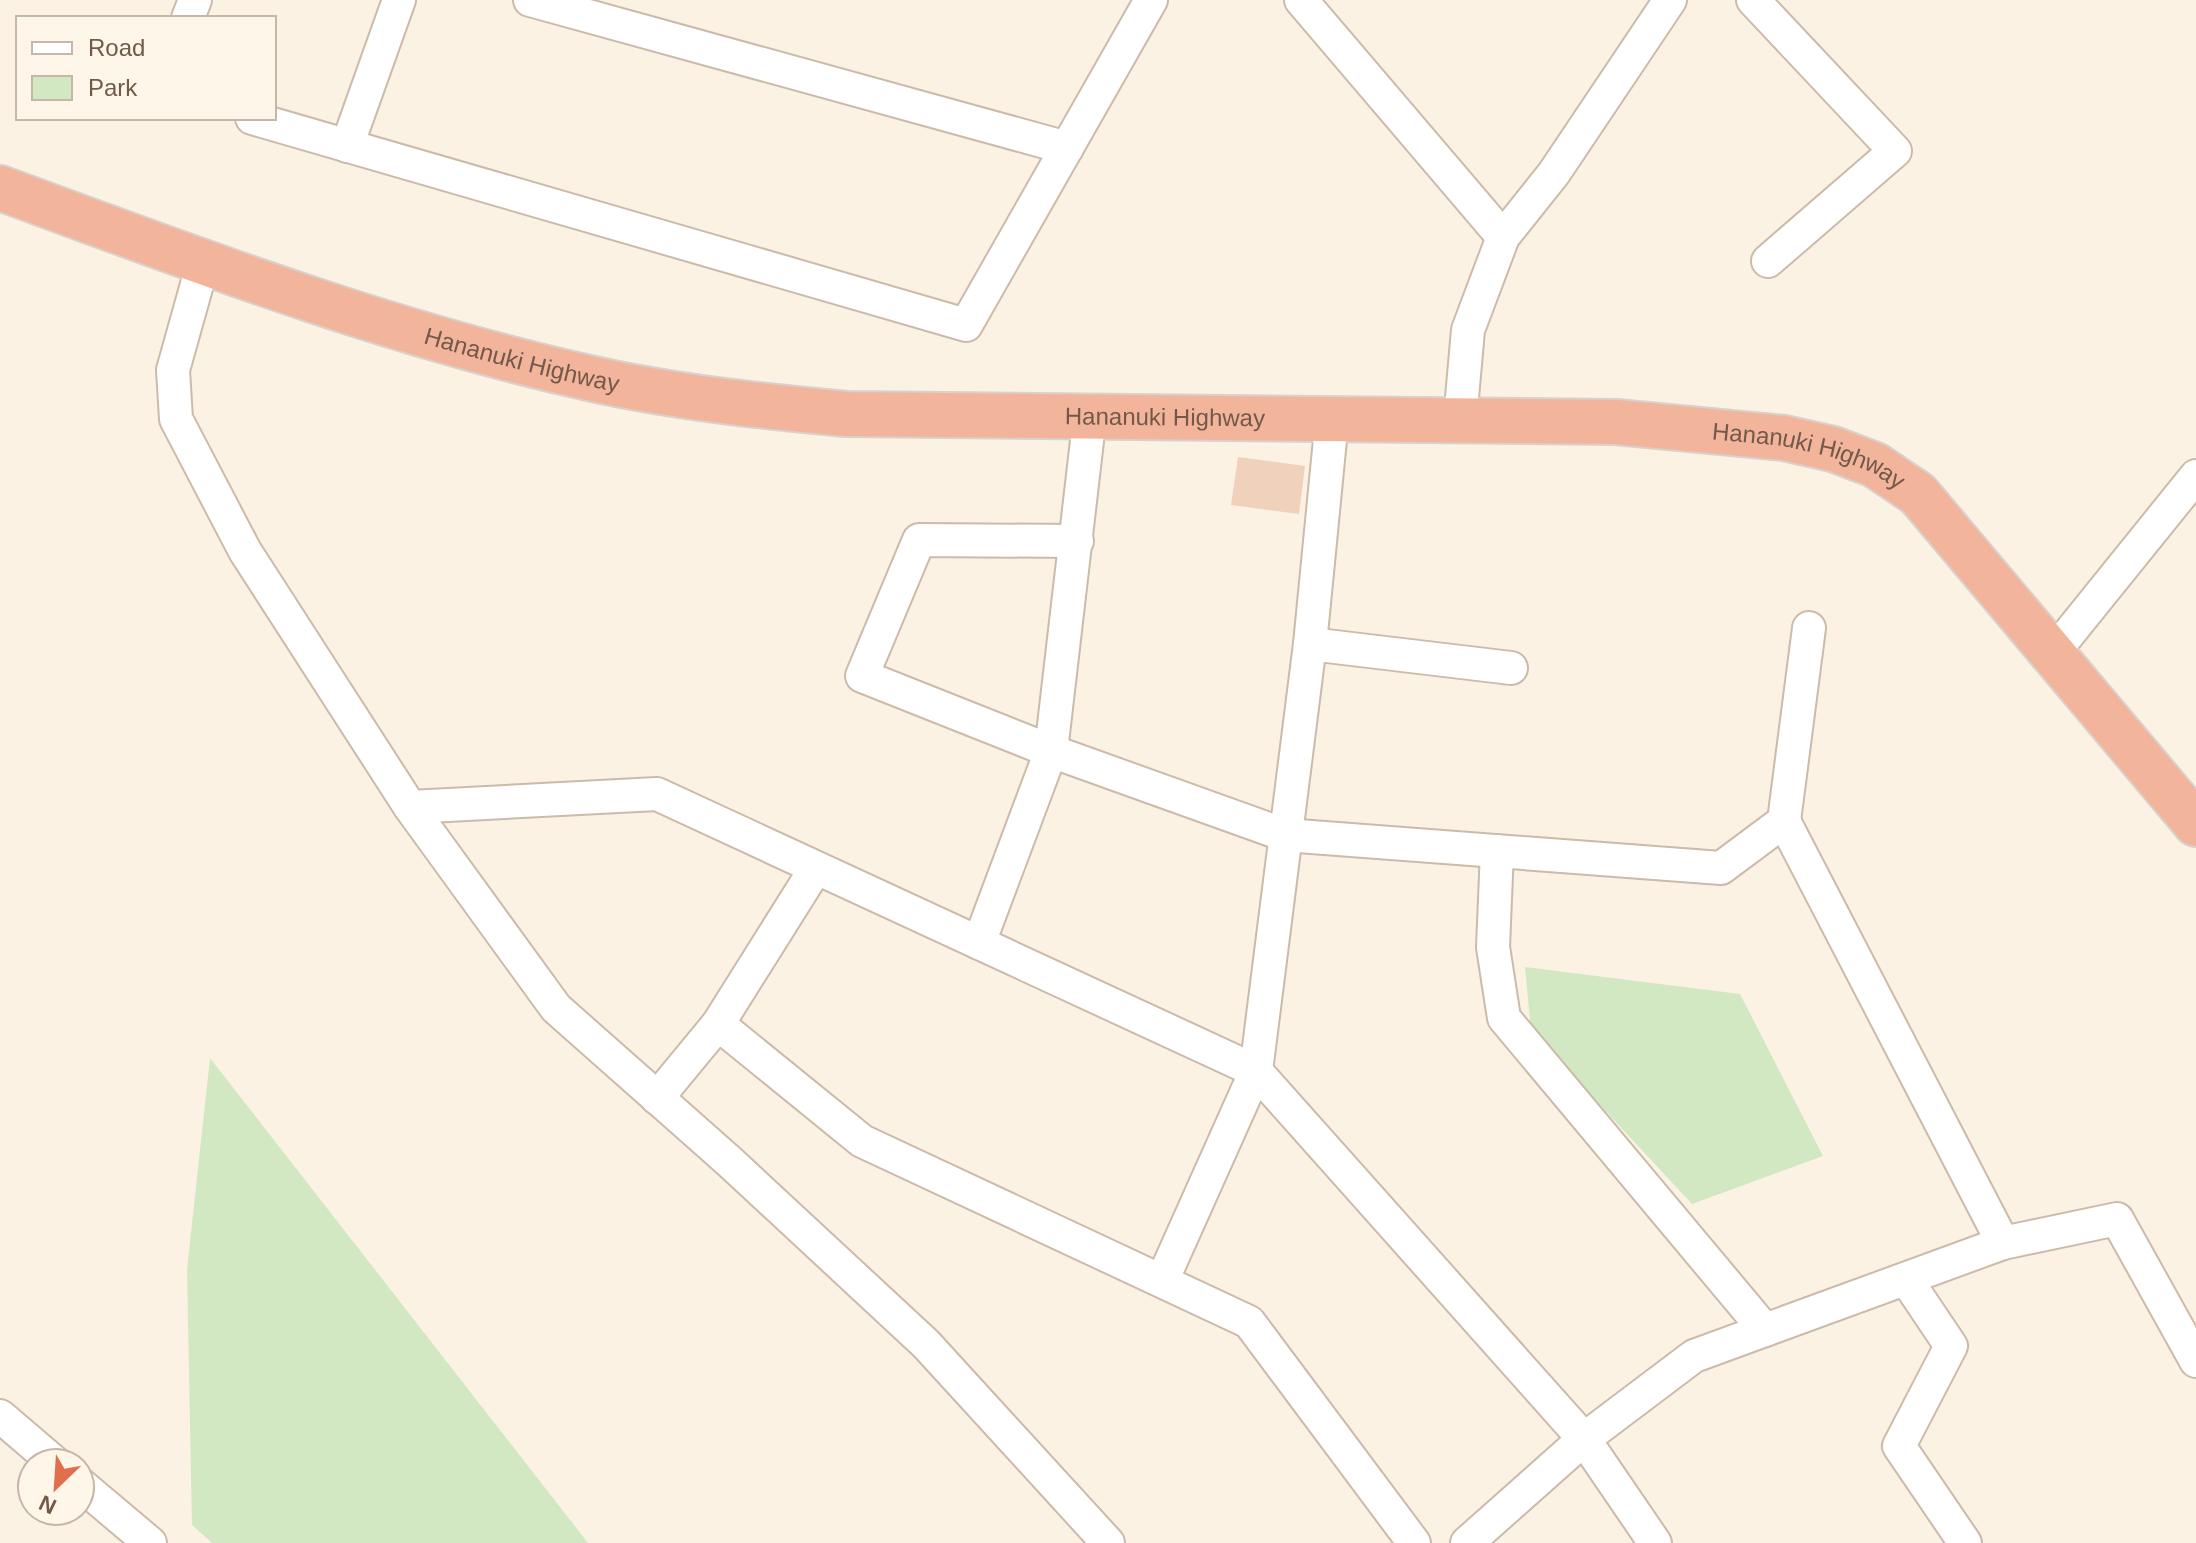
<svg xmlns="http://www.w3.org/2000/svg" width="2196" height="1543" viewBox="0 0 2196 1543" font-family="Helvetica,sans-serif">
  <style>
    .green { fill: #d1e8c3 }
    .building { fill: #efd1bc }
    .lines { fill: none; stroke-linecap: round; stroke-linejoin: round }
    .street-casing { stroke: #ccbaaa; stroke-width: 36 }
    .highway-casing { stroke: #d8d1cc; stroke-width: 48 }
    .street { stroke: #fff; stroke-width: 32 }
    .highway { stroke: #f3b49c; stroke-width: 44 }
    .labels { text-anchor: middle; stroke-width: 7; stroke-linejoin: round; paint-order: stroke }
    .street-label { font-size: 24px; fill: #72594a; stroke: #fef6e9 }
  </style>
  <rect width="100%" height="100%" fill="#fbf2e3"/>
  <g class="green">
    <path d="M1525,967L1740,994L1823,1156L1692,1204L1531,1031Z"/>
    <path d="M210,1058L588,1543H212L192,1525L187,1270Z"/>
  </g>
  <path class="building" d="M1238,457L1305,466L1299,514L1231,505Z"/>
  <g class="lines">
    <g class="street-casing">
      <g id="street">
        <path d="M530,0L1067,148"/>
        <path d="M1301,0L1503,237"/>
        <path d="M1753,0L1895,151L1768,261"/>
        <path d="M188,18L195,0"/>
        <path d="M252,118L966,325L1151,0"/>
        <path d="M347,146L399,0"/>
        <path d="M203,263L173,370L176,419L245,551L410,807L556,1008L730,1162L926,1344L1108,1543"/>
        <path d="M1460,420L1468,330L1503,237L1554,173L1670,0"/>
        <path d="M1077,541L919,540L862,676L1051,751L1285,835L1721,868L1784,821L2003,1243"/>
        <path d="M1310,644L1511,668"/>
        <path d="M2054,652L2196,476"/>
        <path d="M410,807L657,794L1256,1071L1584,1439L1655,1543"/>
        <path d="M1784,821L1809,628"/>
        <path d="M1497,851L1493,947L1504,1018L1765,1330"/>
        <path d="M979,943L1051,751L1090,415"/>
        <path d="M718,1024L816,868"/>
        <path d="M657,1098L718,1024L862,1141L1249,1322L1414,1543"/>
        <path d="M1906,1279L1951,1346L1899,1446L1965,1543"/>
        <path d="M1162,1281L1256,1071L1310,644L1332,419"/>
        <path d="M0,1416L55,1463"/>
        <path d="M80,1484L150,1543"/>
        <path d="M1467,1543L1584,1439L1694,1356L2003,1243L2117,1219L2196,1361"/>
      </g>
    </g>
    <g class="highway-casing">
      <g id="highway">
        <path id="s1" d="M0,188C193,259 387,333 589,378C673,397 760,406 847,414L1616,422L1784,438L1833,449L1875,465L1918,494L2196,824"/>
      </g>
    </g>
    <use href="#street" class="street"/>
    <use href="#highway" class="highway"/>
  </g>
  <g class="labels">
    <g class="street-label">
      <text dy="8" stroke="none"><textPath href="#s1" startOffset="550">Hananuki Highway</textPath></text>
      <text dy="8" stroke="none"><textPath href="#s1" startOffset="1198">Hananuki Highway</textPath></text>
      <text dy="8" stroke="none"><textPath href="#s1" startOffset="1846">Hananuki Highway</textPath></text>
    </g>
  </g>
  <rect x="16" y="16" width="260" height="104" fill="#fef6e9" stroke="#c6b7a9" stroke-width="2"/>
  <rect x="32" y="42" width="40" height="12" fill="#ffffff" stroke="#c6b7a9" stroke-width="2"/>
  <text x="88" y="56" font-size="24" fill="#72594a">Road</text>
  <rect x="32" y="76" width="40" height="24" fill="#d1e8c3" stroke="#c6b7a9" stroke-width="2"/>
  <text x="88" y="96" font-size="24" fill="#72594a">Park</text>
  <g transform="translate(56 1487) rotate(205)"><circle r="38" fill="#fef6e9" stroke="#c6b7a9" stroke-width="2"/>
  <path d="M0-6L14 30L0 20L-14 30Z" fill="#e0704d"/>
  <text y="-12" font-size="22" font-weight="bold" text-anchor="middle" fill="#72594a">N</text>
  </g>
</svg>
